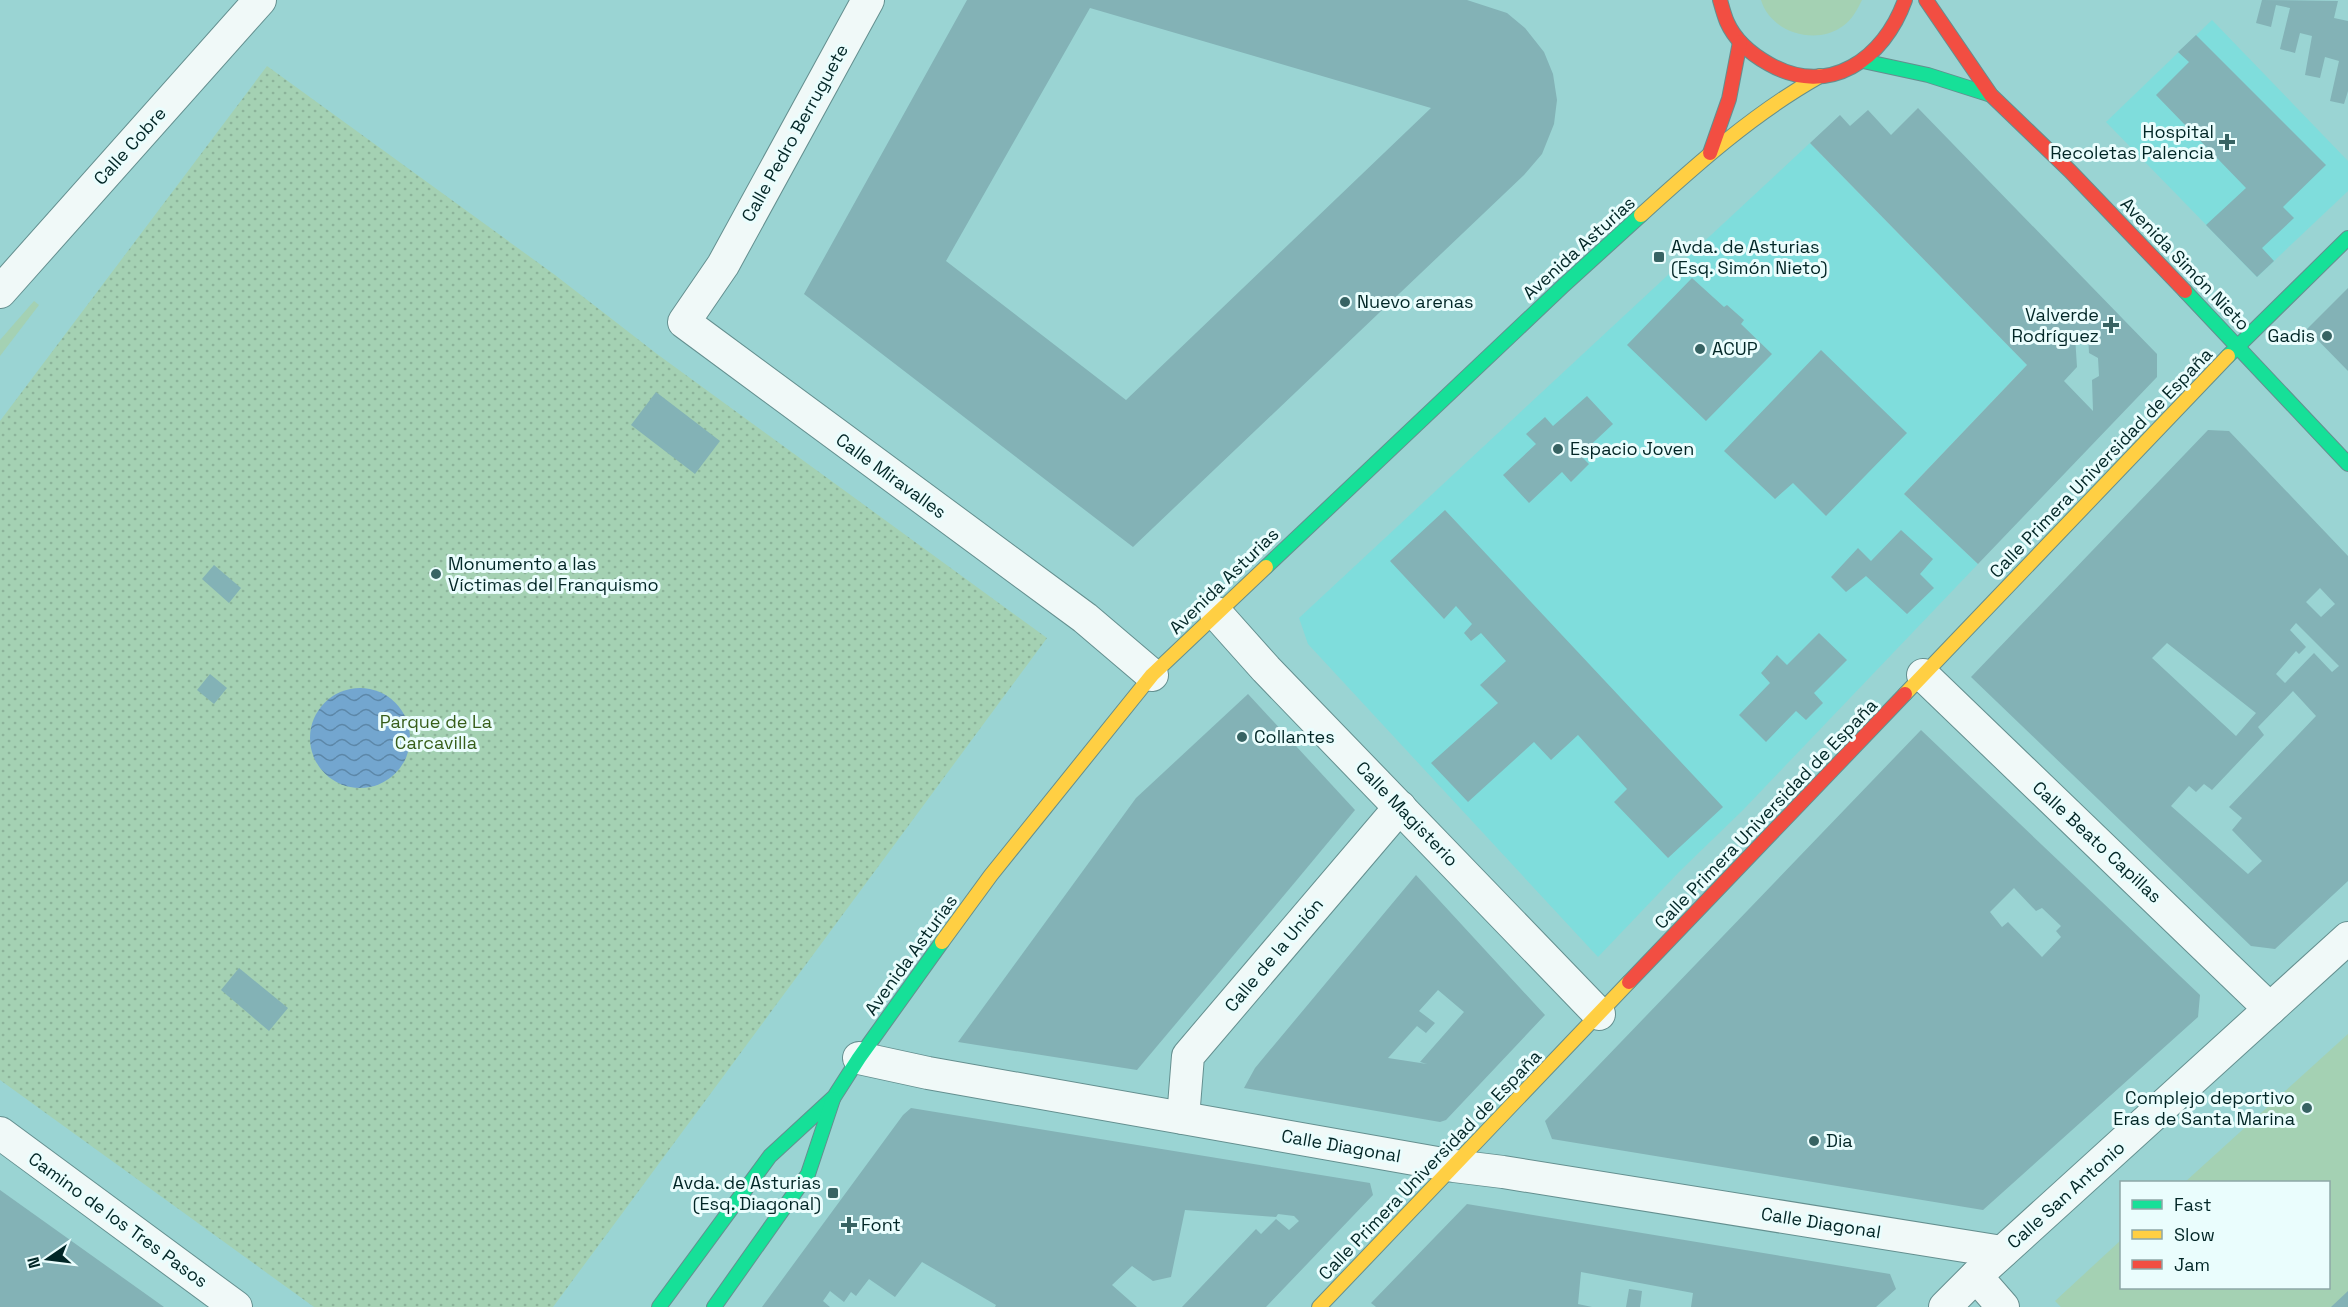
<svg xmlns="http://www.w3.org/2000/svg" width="2348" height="1307" viewBox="0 0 2348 1307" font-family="'Space Grotesk',sans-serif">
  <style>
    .built { fill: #7fdddc }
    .green { fill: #a4d1b3 }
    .park { fill: url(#park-dots) }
    .water { fill: url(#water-waves) }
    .building { fill: #83b2b6; fill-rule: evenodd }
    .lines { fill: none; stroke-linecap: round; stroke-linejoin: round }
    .street-casing { stroke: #648f8f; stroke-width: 34 }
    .fast-casing { stroke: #648f8f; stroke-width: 16 }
    .slow-casing { stroke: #648f8f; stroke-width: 16 }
    .jam-casing { stroke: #648f8f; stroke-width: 16 }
    .street { stroke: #f0f9f8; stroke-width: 32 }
    .fast { stroke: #16e098; stroke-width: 14 }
    .slow { stroke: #ffcf43; stroke-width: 14 }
    .jam { stroke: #f24e42; stroke-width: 14 }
    .poi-dot { fill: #376363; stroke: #eafdfd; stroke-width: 2 }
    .labels { text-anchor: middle; stroke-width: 6; stroke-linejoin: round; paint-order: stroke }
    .poi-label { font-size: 18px; fill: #022626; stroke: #eafdfd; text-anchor: start }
    .street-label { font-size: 18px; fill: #022626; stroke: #eafdfd }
    .park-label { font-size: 18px; fill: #375e1a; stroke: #eafdfd }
  </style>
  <defs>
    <pattern id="park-dots" width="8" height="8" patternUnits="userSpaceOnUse" patternTransform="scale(1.5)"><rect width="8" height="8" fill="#a4d1b3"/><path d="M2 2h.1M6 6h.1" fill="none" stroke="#8cb39a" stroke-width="1.8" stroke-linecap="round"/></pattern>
    <pattern id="water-waves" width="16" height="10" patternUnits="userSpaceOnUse" patternTransform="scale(1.5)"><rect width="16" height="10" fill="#73a6cf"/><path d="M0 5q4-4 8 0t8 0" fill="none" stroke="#5c87a8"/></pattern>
  </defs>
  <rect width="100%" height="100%" fill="#9ad4d3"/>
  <g class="built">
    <path d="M2212,20L2348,161V191L2257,277L2106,122Z"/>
    <path d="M1810,143L2027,365L1904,494L1978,564L1743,810L1680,871L1598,957L1308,644L1299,618Z"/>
  </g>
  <g class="green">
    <path d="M1761,0H1862C1857,10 1852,20 1843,26C1816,46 1771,33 1761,0Z"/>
    <path d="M34,301L39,305L0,356V340Z"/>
    <path d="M2348,1034V1307H2061L2055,1301L2121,1240L2122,1288H2328V1182H2185Z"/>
  </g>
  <path class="park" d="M267,66L555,275L657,354L1047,638L553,1307H314L0,1080V421Z"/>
  <circle class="water" cx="360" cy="738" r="50"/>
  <g class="building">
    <path d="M967,0H1467L1507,13L1525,28L1544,52L1553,74L1557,100L1554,124L1542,154L1524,175L1133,547L804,294ZM1090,8L1431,108L1126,400L946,261Z"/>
    <path d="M2262,0L2338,1L2334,18L2348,21V91L2344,104L2330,101L2339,61L2325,57L2320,78L2305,75L2312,36L2300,33L2295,53L2280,49L2290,8L2276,5L2271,27L2256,23Z"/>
    <path d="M2196,35L2326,165L2283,207L2294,218L2262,248L2274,261L2257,277L2206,225L2246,188L2156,95L2189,62L2178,52Z"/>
    <path d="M1918,108L2157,354V377L1978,564L1904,494L2027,365L1810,143L1840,115L1850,126L1868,110L1891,135ZM2088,335L2089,353L2098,358L2099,376L2092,380L2093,411L2064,381L2077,367L2075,336Z"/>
    <path d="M1692,278L1724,307L1727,305L1744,320L1741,324L1772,354L1706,421L1627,345Z"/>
    <path d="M2348,288V371L2307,329Z"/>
    <path d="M1821,350L1907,433L1826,516L1793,483L1775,499L1724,451Z"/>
    <path d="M656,392L720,441L695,474L631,425Z"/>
    <path d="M1587,396L1613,424L1580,455L1589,464L1571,482L1562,472L1529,503L1503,475L1536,444L1526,434L1545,417L1553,426Z"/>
    <path d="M2208,430L2229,431L2348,556V881L2275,949L2251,946L1971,677ZM2320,588L2335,604L2321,617L2306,602ZM2296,623L2339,666L2332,672L2314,653L2285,683L2276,674L2296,651L2299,654L2306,647L2290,630ZM2167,643L2256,713L2236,736L2152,658ZM2293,691L2316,716L2229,807L2242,818L2232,830L2262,861L2248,874L2171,806L2189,786L2196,792L2204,784L2212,790L2264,735L2258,727Z"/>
    <path d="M1445,510L1723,807L1668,858L1614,802L1627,789L1578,735L1551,760L1534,742L1468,802L1431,763L1498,703L1480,685L1506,661L1481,633L1471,641L1464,633L1472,624L1456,606L1444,619L1390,561Z"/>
    <path d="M1901,530L1933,559L1920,574L1934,588L1907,614L1866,576L1846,592L1831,577L1858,548L1871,561Z"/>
    <path d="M214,565L241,588L229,603L202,579Z"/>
    <path d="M1819,633L1847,660L1814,693L1823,703L1806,720L1796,711L1766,742L1739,715L1770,683L1761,673L1777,655L1787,665Z"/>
    <path d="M210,674L227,688L214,704L197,690Z"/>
    <path d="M1248,694L1355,810L1296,881L1137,1070L958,1042L1136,798Z"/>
    <path d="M1921,730L2200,995L2198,1017L1983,1210L1552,1139L1545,1121ZM2014,888L2036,911L2042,908L2061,926L2056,931L2061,937L2042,957L2008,922L2002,927L1990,912Z"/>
    <path d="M1416,875L1545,1015L1446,1120L1440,1122L1244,1088L1255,1068ZM1438,990L1464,1012L1420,1062L1427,1064L1388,1058L1417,1026L1426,1033L1435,1023L1419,1011Z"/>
    <path d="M239,968L288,1008L269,1031L221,990Z"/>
    <path d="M911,1108L1370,1183L1373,1195L1266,1307H1182L1256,1229L1261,1234L1276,1219L1289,1230L1299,1221L1294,1216L1278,1214L1276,1217L1185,1210L1171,1277L1153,1281L1132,1266L1112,1285L1137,1307H995L996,1305L922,1262L895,1297L869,1279L856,1296L851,1292L844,1302L830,1291L823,1301L830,1307H762L903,1115Z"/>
    <path d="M0,1190L164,1307H0Z"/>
    <path d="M1467,1204L1890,1274L1896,1289L1876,1307H1691L1693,1293L1581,1272L1578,1304L1592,1307H1376L1371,1303Z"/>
    <path d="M1629,1289L1642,1291L1640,1307H1626Z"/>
    <path d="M2348,1291V1307H2331Z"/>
  </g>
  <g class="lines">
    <g class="street-casing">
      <g id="street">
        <path d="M868,0L723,265L684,322L1085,618L1152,675"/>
        <path d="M0,292L260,0"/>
        <path d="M1216,613L1266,669L1599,1014"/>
        <path d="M1923,675L2270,1009"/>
        <path d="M859,1058L928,1073L1454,1166L1503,1172L2002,1252"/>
        <path d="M1183,1118L1188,1056L1400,807"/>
        <path d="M0,1133L236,1307"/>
        <path d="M1976,1276L2003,1307"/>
        <path d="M1945,1307L1976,1276L2348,938"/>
      </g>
    </g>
    <g class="fast-casing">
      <g id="fast">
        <path d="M1863,61L1928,75L1991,95"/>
        <path d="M2185,291L2348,464"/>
        <path d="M2228,356L2348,238"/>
        <path d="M1266,567L1563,286L1641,215"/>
        <path d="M659,1307L770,1156L834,1097L859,1058L942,942"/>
        <path d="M714,1307L808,1174L833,1099"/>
      </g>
    </g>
    <g class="slow-casing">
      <g id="slow">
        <path d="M1641,215C1697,164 1754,113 1820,76"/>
        <path d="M1905,694L2228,356"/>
        <path d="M942,942L991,875L1152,675L1266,567"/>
        <path d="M1319,1307L1629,982"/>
      </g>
    </g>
    <g class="jam-casing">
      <g id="jam">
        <path d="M1720,0C1722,7 1724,15 1727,22C1735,40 1751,54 1769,64C1829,98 1884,59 1905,0"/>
        <path d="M1926,0L1991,95L2070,171L2185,291"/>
        <path d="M1710,153L1729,99L1740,42"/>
        <path d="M1629,982L1905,694"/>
      </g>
    </g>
    <use href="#street" class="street"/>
    <use href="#fast" class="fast"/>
    <use href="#slow" class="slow"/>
    <use href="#jam" class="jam"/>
  </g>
  <g class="poi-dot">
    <path d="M2224 133h6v6h6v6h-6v6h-6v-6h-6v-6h6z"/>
    <rect x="1653" y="251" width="12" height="12" rx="3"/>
    <circle cx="1345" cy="302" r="6"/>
    <path d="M2108 316h6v6h6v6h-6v6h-6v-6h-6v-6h6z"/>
    <circle cx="2327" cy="336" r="6"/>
    <circle cx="1700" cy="349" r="6"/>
    <circle cx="1558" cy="449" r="6"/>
    <circle cx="436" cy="574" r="6"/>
    <circle cx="1242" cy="737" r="6"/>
    <circle cx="2307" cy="1108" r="6"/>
    <circle cx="1814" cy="1141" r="6"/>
    <rect x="827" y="1187" width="12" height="12" rx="3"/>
    <path d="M846 1216h6v6h6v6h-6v6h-6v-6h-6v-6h6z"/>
  </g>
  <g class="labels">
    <g class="poi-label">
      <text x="2214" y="138" text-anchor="end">Hospital<tspan x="2214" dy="21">Recoletas Palencia</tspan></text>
      <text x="1671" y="253">Avda. de Asturias<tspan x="1671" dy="21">(Esq. Simón Nieto)</tspan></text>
      <text x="1357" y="308">Nuevo arenas</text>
      <text x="2099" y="321" text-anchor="end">Valverde<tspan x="2099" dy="21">Rodríguez</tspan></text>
      <text x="2315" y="342" text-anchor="end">Gadis</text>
      <text x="1712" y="355">ACUP</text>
      <text x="1570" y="455">Espacio Joven</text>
      <text x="448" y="570">Monumento a las<tspan x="448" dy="21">Víctimas del Franquismo</tspan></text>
      <text x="1254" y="743">Collantes</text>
      <text x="2295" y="1104" text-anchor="end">Complejo deportivo<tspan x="2295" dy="21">Eras de Santa Marina</tspan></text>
      <text x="1826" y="1147">Dia</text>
      <text x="821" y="1189" text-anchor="end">Avda. de Asturias<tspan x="821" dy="21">(Esq. Diagonal)</tspan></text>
      <text x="861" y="1231">Font</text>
    </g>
    <g class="street-label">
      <text transform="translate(795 133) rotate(-61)" y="6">Calle Pedro Berruguete</text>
      <text transform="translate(130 146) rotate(-48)" y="6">Calle Cobre</text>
      <text transform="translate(1579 248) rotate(-42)" y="6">Avenida Asturias</text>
      <text transform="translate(2185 264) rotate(46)" y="6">Avenida Simón Nieto</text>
      <text transform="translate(2101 463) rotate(-46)" y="6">Calle Primera Universidad de España</text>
      <text transform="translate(891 476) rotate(36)" y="6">Calle Miravalles</text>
      <text transform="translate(1224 581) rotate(-44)" y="6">Avenida Asturias</text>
      <text transform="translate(1407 814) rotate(46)" y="6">Calle Magisterio</text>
      <text transform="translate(1766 814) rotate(-46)" y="6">Calle Primera Universidad de España</text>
      <text transform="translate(2097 842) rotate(43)" y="6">Calle Beato Capillas</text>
      <text transform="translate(911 955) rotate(-54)" y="6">Avenida Asturias</text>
      <text transform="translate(1274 955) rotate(-50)" y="6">Calle de la Unión</text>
      <text transform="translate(1341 1146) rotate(10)" y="6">Calle Diagonal</text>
      <text transform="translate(1430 1165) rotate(-46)" y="6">Calle Primera Universidad de España</text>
      <text transform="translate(2066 1195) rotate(-42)" y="6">Calle San Antonio</text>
      <text transform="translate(118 1220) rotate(36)" y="6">Camino de los Tres Pasos</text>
      <text transform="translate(1821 1223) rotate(9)" y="6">Calle Diagonal</text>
    </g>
    <g class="park-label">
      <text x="436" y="728">Parque de La<tspan x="436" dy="21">Carcavilla</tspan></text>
    </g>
  </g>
  <rect x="2120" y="1181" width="210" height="108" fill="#eafdfd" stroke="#8da7a7" stroke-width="1.5"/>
  <rect x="2132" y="1200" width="30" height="9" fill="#16e098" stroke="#8da7a7" stroke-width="1.5"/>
  <text x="2174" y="1211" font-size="18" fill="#022626">Fast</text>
  <rect x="2132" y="1230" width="30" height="9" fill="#ffcf43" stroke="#8da7a7" stroke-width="1.5"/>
  <text x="2174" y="1241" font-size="18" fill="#022626">Slow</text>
  <rect x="2132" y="1260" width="30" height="9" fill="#f24e42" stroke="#8da7a7" stroke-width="1.5"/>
  <text x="2174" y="1271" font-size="18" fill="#022626">Jam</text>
  <g transform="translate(48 1259) rotate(256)" stroke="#eafdfd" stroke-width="4.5" paint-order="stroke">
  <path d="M0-4.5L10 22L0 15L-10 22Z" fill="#022626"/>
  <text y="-9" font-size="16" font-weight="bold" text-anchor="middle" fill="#022626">N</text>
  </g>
</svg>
